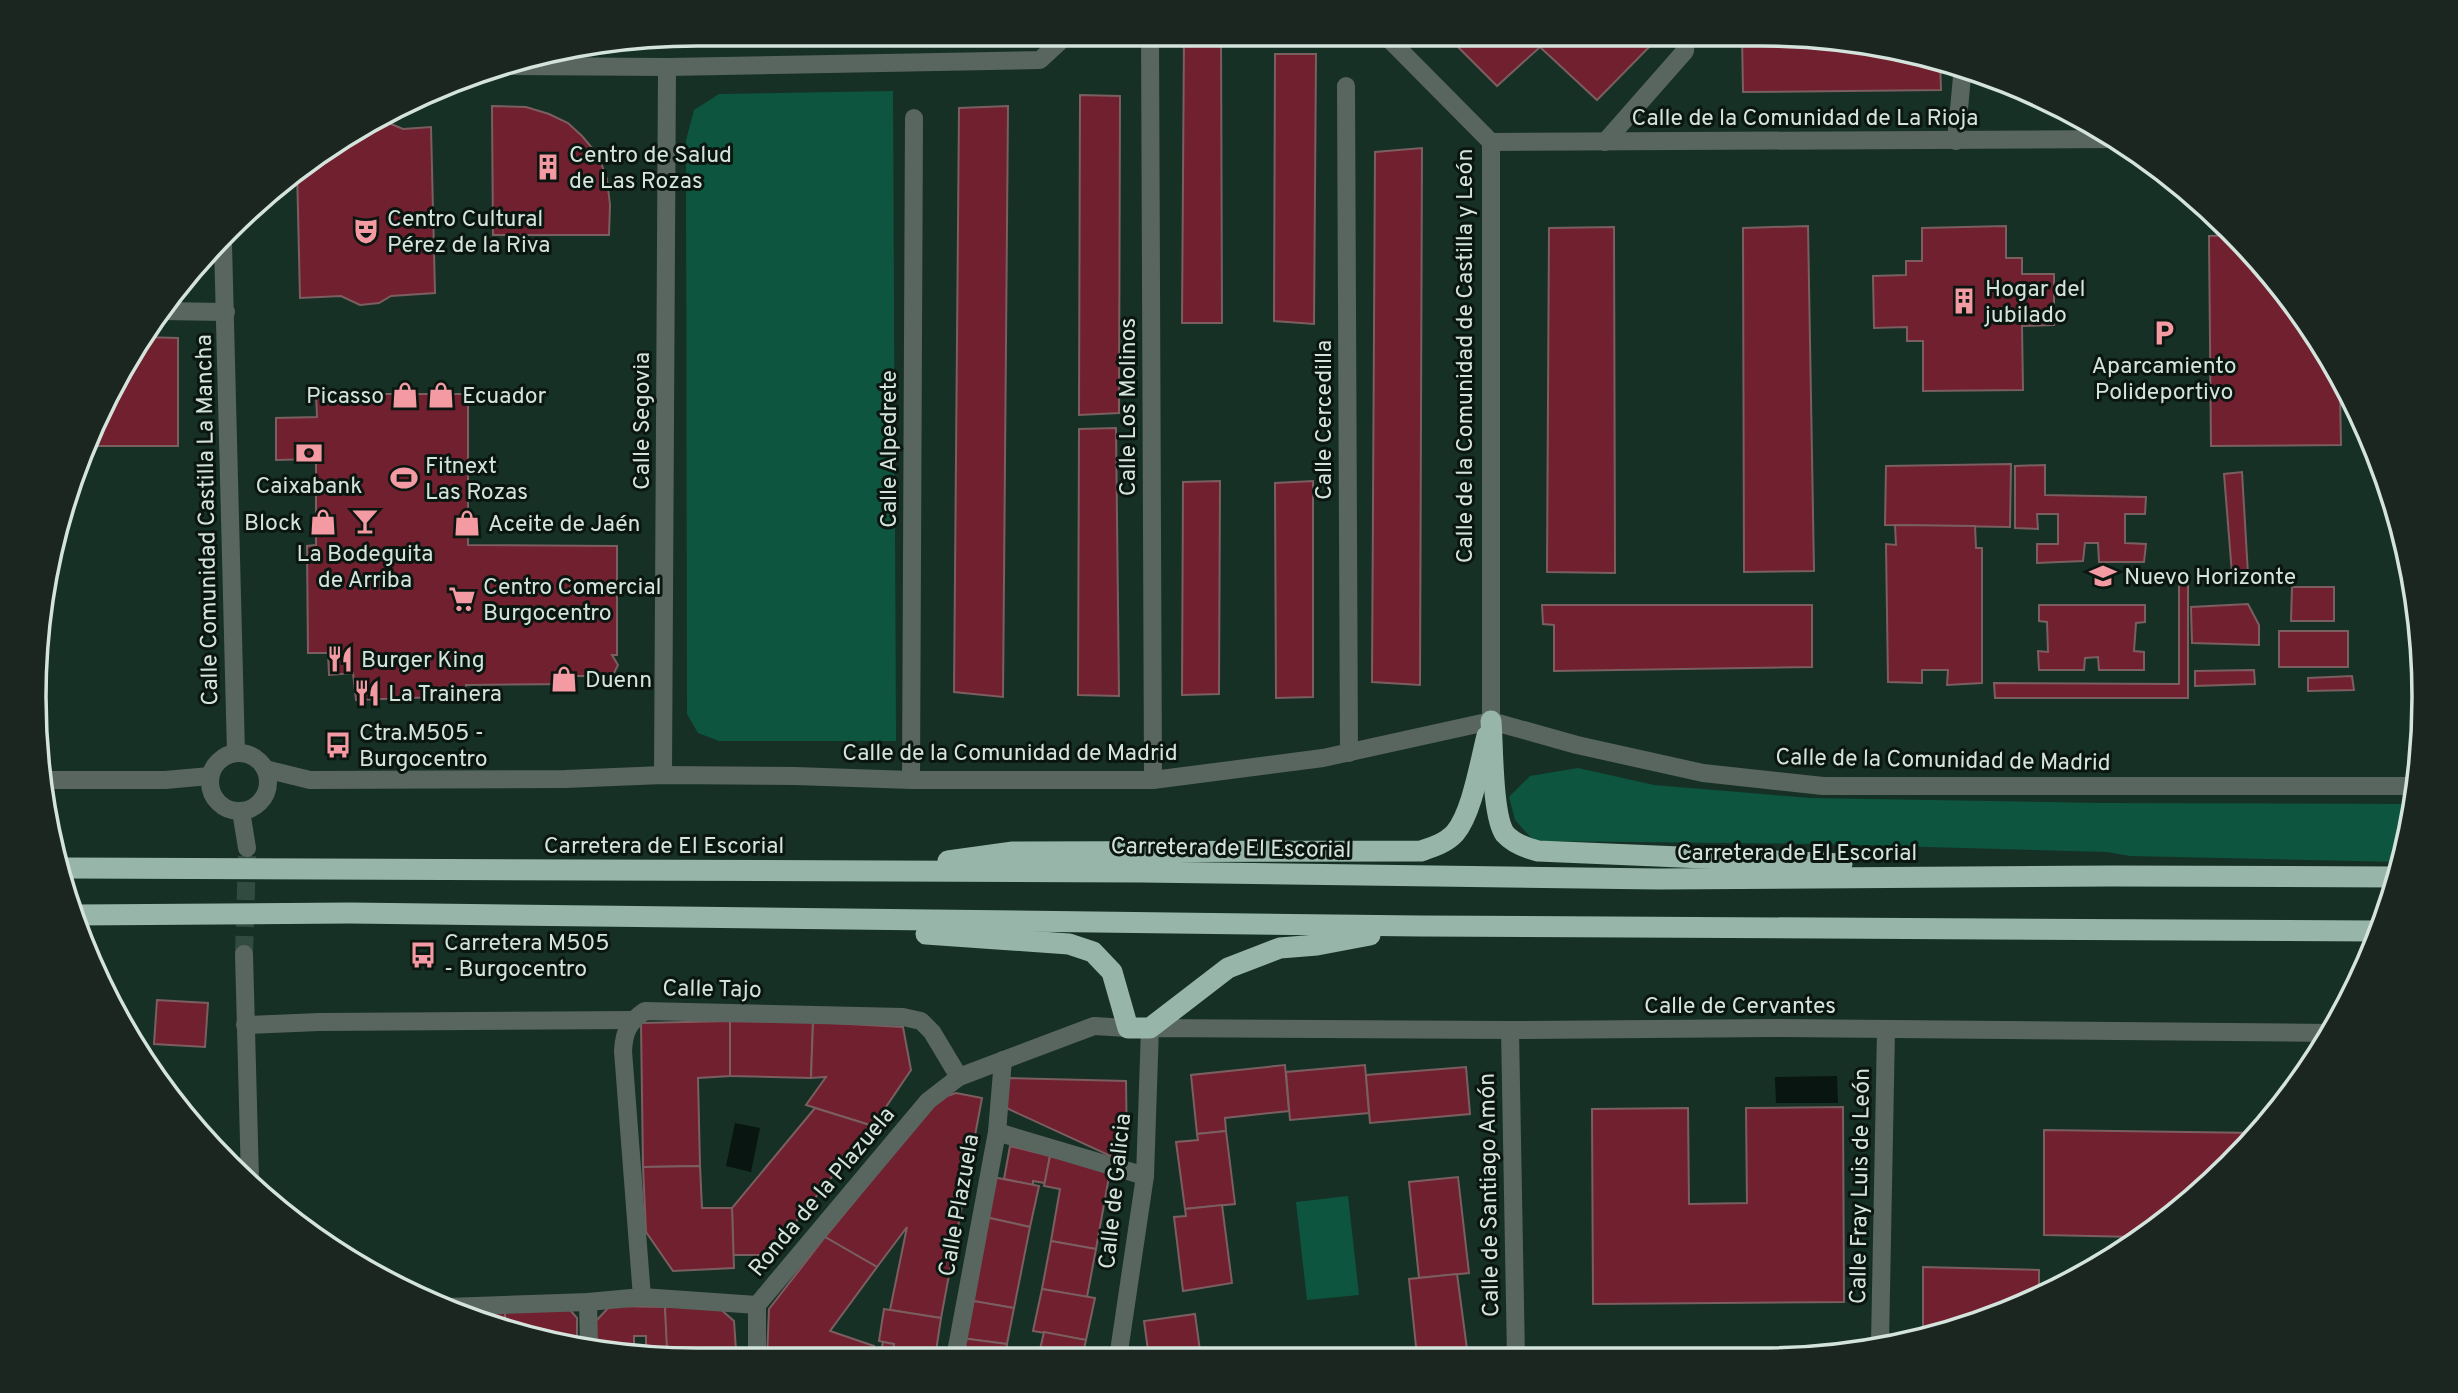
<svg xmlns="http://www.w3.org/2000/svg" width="2458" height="1393" viewBox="0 0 2458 1393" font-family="Overpass,sans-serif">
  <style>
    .green { fill: #0d553f }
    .water { fill: #081510 }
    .building { fill: #70202f; stroke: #7b5e60; stroke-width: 2 }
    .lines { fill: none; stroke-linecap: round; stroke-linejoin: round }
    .minor-tunnel { stroke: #324b41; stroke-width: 18; stroke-dasharray: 18 9; stroke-linecap: butt }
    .minor { stroke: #59655f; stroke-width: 18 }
    .highway { stroke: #97b5a8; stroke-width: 21 }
    .labels { text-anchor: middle; stroke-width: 6; stroke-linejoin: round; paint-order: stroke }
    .street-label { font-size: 23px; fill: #d4e4dd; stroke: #0b1611 }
    .poi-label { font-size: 23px; fill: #d4e4dd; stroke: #0b1611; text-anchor: start }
    .rim { fill: none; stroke: #d4e4dd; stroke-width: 3.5 }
  </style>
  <rect width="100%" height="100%" fill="#163026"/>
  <g class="green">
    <path d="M893,91L896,741H719L698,733L687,714L686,140L694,110L719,94Z"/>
    <path d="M1578,768L1654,785L1810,798L2101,803L2414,804L2412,825L2401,862L2130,856L2107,852L1823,844L1534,841L1515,820L1509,797L1530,776Z"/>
    <path d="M1348,1196L1359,1295L1307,1300L1296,1202Z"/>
  </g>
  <g class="water">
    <path d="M1837,1076L1838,1103H1776L1775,1077Z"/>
    <path d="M735,1123L760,1128L751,1172L726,1166Z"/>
  </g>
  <g class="building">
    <path d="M1184,34H1221L1222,323H1182Z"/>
    <path d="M1445,34L1656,35L1659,37L1597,100L1540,47L1497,86Z"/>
    <path d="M1742,35H1805L1940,61L1941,90L1743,92Z"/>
    <path d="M1275,54H1316L1314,324L1274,321Z"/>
    <path d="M1080,95L1120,96L1119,413L1079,415Z"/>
    <path d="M492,106L526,107L549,114L568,123L582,136L598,155L607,179L610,205L609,235H493Z"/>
    <path d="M1008,106L1003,697L954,692L959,108Z"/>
    <path d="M384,121L403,129L431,127L435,293L391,296L379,303L360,305L341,296L300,298L297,168Z"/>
    <path d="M1422,148L1420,685L1372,682L1375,152Z"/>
    <path d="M1808,226L1814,571L1744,572L1743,228Z"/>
    <path d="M2006,226V258H2022V274H2054V325L2022,326L2023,390L1923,391V341H1907V327L1874,328L1873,276L1906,275V261H1922V228Z"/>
    <path d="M1614,227L1615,573L1547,572L1549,228Z"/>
    <path d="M2237,235L2313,328L2347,393H2340L2341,445L2211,446L2209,236Z"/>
    <path d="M141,337L178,338V446H92Z"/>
    <path d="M316,394H468V545L617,546V655H612L618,665L613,675L606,677L594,671L595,676H576V684L466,685L464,696L356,700L353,673L329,675L328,653H308L307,546L316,545V459L276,460V418L317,417Z"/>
    <path d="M1116,428L1119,696L1078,695L1079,429Z"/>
    <path d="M2011,464L2010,527L1885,525L1886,466Z"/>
    <path d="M2045,465V495L2146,497L2145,514H2125V543L2146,544L2144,562H2099L2098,543H2085L2083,561L2037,563V544H2058V514H2037L2038,529L2015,528V466Z"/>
    <path d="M2242,472L2248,574H2232L2224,474Z"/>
    <path d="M1220,481L1219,694L1182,695L1183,482Z"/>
    <path d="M1313,481V697L1276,698L1275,483Z"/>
    <path d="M1895,525L1975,526L1976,548H1982V683L1947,685L1948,670H1922V683L1888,682L1886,544L1896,545Z"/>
    <path d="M2409,556L2412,567L2416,608H2410Z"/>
    <path d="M2188,584V698H1995L1994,683L2179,684V586Z"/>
    <path d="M2292,587H2334V621H2291Z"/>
    <path d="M2248,604L2259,625V645L2192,643L2191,607Z"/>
    <path d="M1542,605H1812V667L1554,671V625L1543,624Z"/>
    <path d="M2039,605H2145V622L2136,623L2134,651L2144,652V670H2099L2098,657L2085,658L2084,670H2039L2038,651L2048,652L2047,622L2039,621Z"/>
    <rect x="2279" y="631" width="69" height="36"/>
    <path d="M2254,670L2255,684L2195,686V671Z"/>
    <path d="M2352,676L2354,690L2308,691V678Z"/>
    <path d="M157,1000L208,1003L205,1047L154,1044Z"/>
    <path d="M730,1021L813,1022L811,1078L730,1076Z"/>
    <path d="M730,1021V1076L698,1078L700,1166L643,1167L641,1023Z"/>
    <path d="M813,1022L903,1027L911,1070L873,1126L806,1105L826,1077L811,1078Z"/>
    <path d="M1285,1065L1289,1111L1225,1118L1226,1131L1197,1134L1191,1075Z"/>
    <path d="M1365,1065L1369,1113L1290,1120L1286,1072Z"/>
    <path d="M1466,1067L1470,1114L1370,1123L1366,1075Z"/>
    <path d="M1009,1078L1126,1081L1127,1154L1117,1159L1004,1107Z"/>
    <path d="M956,1093L982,1098L941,1318L890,1310L907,1227L877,1267L825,1237L938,1099Z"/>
    <path d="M1843,1107L1844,1302L1593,1304L1592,1109L1688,1108L1689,1204L1747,1203L1746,1108Z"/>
    <path d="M815,1108L873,1126L769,1255H733L732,1208Z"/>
    <path d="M2044,1130L2257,1133L2230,1166L2137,1237L2044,1235Z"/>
    <path d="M1226,1131L1235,1204L1185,1209L1176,1142L1198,1140L1197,1134Z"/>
    <path d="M1010,1146L1050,1156L1045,1183L1033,1181V1185L1004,1179Z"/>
    <path d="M1050,1156L1110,1171L1096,1249L1051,1241L1060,1189L1044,1186Z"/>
    <path d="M700,1166L702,1208H732L734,1268L673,1271L646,1232L643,1167Z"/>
    <path d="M993,1177L1039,1186L1030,1227L985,1217Z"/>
    <path d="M1458,1177L1469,1273L1419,1278L1409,1182Z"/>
    <path d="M1222,1205L1232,1283L1183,1291L1174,1217L1186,1216L1185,1209Z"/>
    <path d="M985,1217L1030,1227L1014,1308L966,1300Z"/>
    <path d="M825,1237L877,1267L830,1331L874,1346L871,1358H767L769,1309Z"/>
    <path d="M1051,1241L1096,1249L1087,1297L1042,1289Z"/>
    <path d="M1923,1267L2039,1270V1296L1974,1325L1923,1335Z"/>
    <path d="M1457,1274L1467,1349L1417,1356L1409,1279Z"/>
    <path d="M1042,1289L1095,1298L1086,1340L1033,1331Z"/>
    <path d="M968,1300L1014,1308L1007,1344L961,1338Z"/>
    <path d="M610,1306L665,1307L668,1358L646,1357V1336H634V1355L596,1347L595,1322Z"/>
    <path d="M665,1307H718L734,1321L736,1350H667Z"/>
    <path d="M884,1309L941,1318L935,1358L893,1351L894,1344L879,1341Z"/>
    <path d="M454,1310L505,1311V1329L483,1324Z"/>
    <path d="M570,1310L577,1318V1343L505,1329V1311Z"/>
    <path d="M1195,1314L1201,1358H1149L1144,1321Z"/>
    <path d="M1044,1332L1086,1340L1082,1358H1038Z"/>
    <path d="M961,1338L1007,1344L1005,1358H958Z"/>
    <path d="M883,1342L894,1344L893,1351L935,1358H880Z"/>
    <path d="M1458,1351L1459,1358H1414L1413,1356Z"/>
  </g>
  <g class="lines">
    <path class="minor-tunnel" d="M244,954L247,856"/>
    <g class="minor">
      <path d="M1150,34L1153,780"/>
      <path d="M1384,34L1491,142V721"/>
      <path d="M499,66L667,67L1040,60L1068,34"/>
      <path d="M1346,86L1349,753"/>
      <path d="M1956,141L1963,66"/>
      <path d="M1491,142L2118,139"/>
      <path d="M1605,142L1685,51L1686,35"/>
      <path d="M223,244L236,753"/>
      <path d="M161,311L226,312"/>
      <circle cx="239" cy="782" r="29"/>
      <path d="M265,769L310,780L565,779L663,775L795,776L911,780H1153L1323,758L1491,721L1577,745L1703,773L1823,786H2416"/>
      <path d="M663,775L667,67"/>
      <path d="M44,780H165L210,776"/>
      <path d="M911,780L914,118"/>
      <path d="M241,811L247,848"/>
      <path d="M244,954L250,1179"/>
      <path d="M245,1025L319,1022L633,1020"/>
      <path d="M1510,1030L1516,1358"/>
      <path d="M997,1132L1145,1176"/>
      <path d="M642,1297L623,1051C624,1031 629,1022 645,1011L903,1017L921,1021L932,1032L959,1077"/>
      <path d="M588,1302L589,1346"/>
      <path d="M757,1305L928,1101L959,1077L1094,1026L1128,1028"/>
      <path d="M757,1305V1358"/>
      <path d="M447,1307L588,1302L642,1297L757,1305"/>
      <path d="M1880,1343L1886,1030"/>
      <path d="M955,1358L997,1132L1003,1060"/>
      <path d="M1118,1358L1145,1176L1150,1028L1510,1030L1777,1028L2330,1033"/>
    </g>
    <g class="highway">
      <path d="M1491,721C1493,745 1492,816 1505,834C1514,844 1526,848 1538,851L1842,864"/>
      <path d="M948,861L1013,852L1421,851C1433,847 1446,843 1455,833C1472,813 1480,763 1487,736"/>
      <path d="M65,868L1141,872L1659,879L2112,876L2396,877"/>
      <path d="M76,915L350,913L1420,926L2380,931"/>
      <path d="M926,934L1069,944L1093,952L1112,972L1128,1028H1150L1228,968L1280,948L1317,945L1370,935"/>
    </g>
  </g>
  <defs>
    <g id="building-bare" transform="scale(2.1)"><path d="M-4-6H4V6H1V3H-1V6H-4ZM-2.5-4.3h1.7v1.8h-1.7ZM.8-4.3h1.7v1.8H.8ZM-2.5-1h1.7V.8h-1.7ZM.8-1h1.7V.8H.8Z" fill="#f49aa3" stroke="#0b1611" stroke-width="2.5" paint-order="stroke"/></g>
    <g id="theatre-bare" transform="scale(2.1)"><path d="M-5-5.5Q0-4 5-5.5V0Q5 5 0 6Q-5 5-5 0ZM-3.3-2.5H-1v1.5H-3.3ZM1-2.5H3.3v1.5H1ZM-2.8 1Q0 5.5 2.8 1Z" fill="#f49aa3" stroke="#0b1611" stroke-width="2.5" paint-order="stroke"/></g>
    <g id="parking-bare" transform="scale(2.1)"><path d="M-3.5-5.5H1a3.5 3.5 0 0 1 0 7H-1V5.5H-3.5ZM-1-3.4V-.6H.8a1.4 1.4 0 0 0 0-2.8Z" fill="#f49aa3" stroke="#0b1611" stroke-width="2.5" paint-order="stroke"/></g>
    <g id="shop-bare" transform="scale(2.1)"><path d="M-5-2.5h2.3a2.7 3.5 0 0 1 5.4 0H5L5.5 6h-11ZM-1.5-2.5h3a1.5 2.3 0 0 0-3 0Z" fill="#f49aa3" stroke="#0b1611" stroke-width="2.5" paint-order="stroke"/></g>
    <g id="bank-bare" transform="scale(2.1)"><path d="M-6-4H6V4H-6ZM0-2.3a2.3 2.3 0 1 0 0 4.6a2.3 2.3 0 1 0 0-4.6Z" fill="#f49aa3" stroke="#0b1611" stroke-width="2.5" paint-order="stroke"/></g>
    <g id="stadium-bare" transform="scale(2.1)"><path d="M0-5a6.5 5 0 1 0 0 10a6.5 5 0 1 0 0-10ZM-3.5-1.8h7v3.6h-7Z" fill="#f49aa3" stroke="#0b1611" stroke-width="2.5" paint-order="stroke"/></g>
    <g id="bar-bare" transform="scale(2.1)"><path d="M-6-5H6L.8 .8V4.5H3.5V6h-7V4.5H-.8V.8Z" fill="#f49aa3" stroke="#0b1611" stroke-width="2.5" paint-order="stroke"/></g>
    <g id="school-bare" transform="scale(2.1)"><path d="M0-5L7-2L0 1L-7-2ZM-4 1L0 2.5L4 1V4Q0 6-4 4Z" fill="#f49aa3" stroke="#0b1611" stroke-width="2.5" paint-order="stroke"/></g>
    <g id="supermarket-bare" transform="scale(2.1)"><path d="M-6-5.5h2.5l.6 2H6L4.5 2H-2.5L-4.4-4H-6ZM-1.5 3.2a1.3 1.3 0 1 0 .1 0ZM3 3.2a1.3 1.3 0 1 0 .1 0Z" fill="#f49aa3" stroke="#0b1611" stroke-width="2.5" paint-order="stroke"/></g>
    <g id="restaurant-bare" transform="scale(2.1)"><path d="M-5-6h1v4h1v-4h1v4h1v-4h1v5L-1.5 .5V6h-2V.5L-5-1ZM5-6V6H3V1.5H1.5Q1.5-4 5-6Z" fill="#f49aa3" stroke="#0b1611" stroke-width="2.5" paint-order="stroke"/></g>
    <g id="bus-bare" transform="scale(2.1)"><path d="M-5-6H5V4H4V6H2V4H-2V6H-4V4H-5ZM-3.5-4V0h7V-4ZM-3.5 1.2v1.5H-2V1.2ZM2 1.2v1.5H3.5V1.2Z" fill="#f49aa3" stroke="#0b1611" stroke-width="2.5" paint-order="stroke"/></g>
  </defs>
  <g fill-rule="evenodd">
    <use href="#building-bare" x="548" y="167"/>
    <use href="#theatre-bare" x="366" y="231"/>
    <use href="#building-bare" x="1964" y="301"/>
    <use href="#parking-bare" x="2164" y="333"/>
    <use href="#shop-bare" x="405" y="395"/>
    <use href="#shop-bare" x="441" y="395"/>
    <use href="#bank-bare" x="309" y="453"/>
    <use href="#stadium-bare" x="404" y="478"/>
    <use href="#bar-bare" x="365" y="521"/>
    <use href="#shop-bare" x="323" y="522"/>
    <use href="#shop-bare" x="467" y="523"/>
    <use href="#school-bare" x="2103" y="576"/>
    <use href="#supermarket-bare" x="462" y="599"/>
    <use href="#restaurant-bare" x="340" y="659"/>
    <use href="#shop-bare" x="564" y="679"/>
    <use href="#restaurant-bare" x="367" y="693"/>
    <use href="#bus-bare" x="338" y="745"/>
    <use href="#bus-bare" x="423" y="955"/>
  </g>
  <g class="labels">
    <g class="street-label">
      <text x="1805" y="125">Calle de la Comunidad de La Rioja</text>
      <text transform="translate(1464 356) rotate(-90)" y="8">Calle de la Comunidad de Castilla y León</text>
      <text transform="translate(1127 407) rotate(-90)" y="8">Calle Los Molinos</text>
      <text transform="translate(1323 420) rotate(-90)" y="8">Calle Cercedilla</text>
      <text transform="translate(641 421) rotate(-90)" y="8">Calle Segovia</text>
      <text transform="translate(888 449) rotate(-90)" y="8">Calle Alpedrete</text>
      <text transform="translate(206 520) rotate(-91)" y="8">Calle Comunidad Castilla La Mancha</text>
      <text x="1010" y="760">Calle de la Comunidad de Madrid</text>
      <text transform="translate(1943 759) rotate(1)" y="8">Calle de la Comunidad de Madrid</text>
      <text x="664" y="853">Carretera de El Escorial</text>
      <text transform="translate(1231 847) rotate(1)" y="8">Carretera de El Escorial</text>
      <text x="1797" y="860">Carretera de El Escorial</text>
      <text transform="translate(712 988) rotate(1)" y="8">Calle Tajo</text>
      <text x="1740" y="1013">Calle de Cervantes</text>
      <text transform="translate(1859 1186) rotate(-89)" y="8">Calle Fray Luis de León</text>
      <text transform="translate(821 1191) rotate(-50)" y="8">Ronda de la Plazuela</text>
      <text transform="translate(1114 1191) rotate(-84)" y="8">Calle de Galicia</text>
      <text transform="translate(1488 1195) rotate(-91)" y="8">Calle de Santiago Amón</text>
      <text transform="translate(958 1205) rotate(-80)" y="8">Calle Plazuela</text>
    </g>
    <g class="poi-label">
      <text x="569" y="162">Centro de Salud<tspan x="569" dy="26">de Las Rozas</tspan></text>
      <text x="387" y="226">Centro Cultural<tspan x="387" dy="26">Pérez de la Riva</tspan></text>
      <text x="1985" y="296">Hogar del<tspan x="1985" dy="26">jubilado</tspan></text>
      <text x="2164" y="373" text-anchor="middle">Aparcamiento<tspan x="2164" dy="26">Polideportivo</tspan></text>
      <text x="384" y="403" text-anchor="end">Picasso</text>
      <text x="462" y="403">Ecuador</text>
      <text x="425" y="473">Fitnext<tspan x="425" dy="26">Las Rozas</tspan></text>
      <text x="309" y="493" text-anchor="middle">Caixabank</text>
      <text x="302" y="530" text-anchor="end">Block</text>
      <text x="488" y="531">Aceite de Jaén</text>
      <text x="365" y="561" text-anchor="middle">La Bodeguita<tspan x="365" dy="26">de Arriba</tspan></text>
      <text x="2124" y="584">Nuevo Horizonte</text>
      <text x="483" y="594">Centro Comercial<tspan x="483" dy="26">Burgocentro</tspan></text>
      <text x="361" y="667">Burger King</text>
      <text x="585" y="687">Duenn</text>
      <text x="388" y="701">La Trainera</text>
      <text x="359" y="740">Ctra.M505 -<tspan x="359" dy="26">Burgocentro</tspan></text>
      <text x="444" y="950">Carretera M505<tspan x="444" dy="26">- Burgocentro</tspan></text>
    </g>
  </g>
  <path d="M0 0H2458V1393H0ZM697 46H1761A651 651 0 0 1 2412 697V697A651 651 0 0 1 1761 1348H697A651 651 0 0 1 46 697V697A651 651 0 0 1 697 46Z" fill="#1b2621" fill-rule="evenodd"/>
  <path class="rim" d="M697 46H1761A651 651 0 0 1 2412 697V697A651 651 0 0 1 1761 1348H697A651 651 0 0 1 46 697V697A651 651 0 0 1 697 46Z"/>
</svg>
